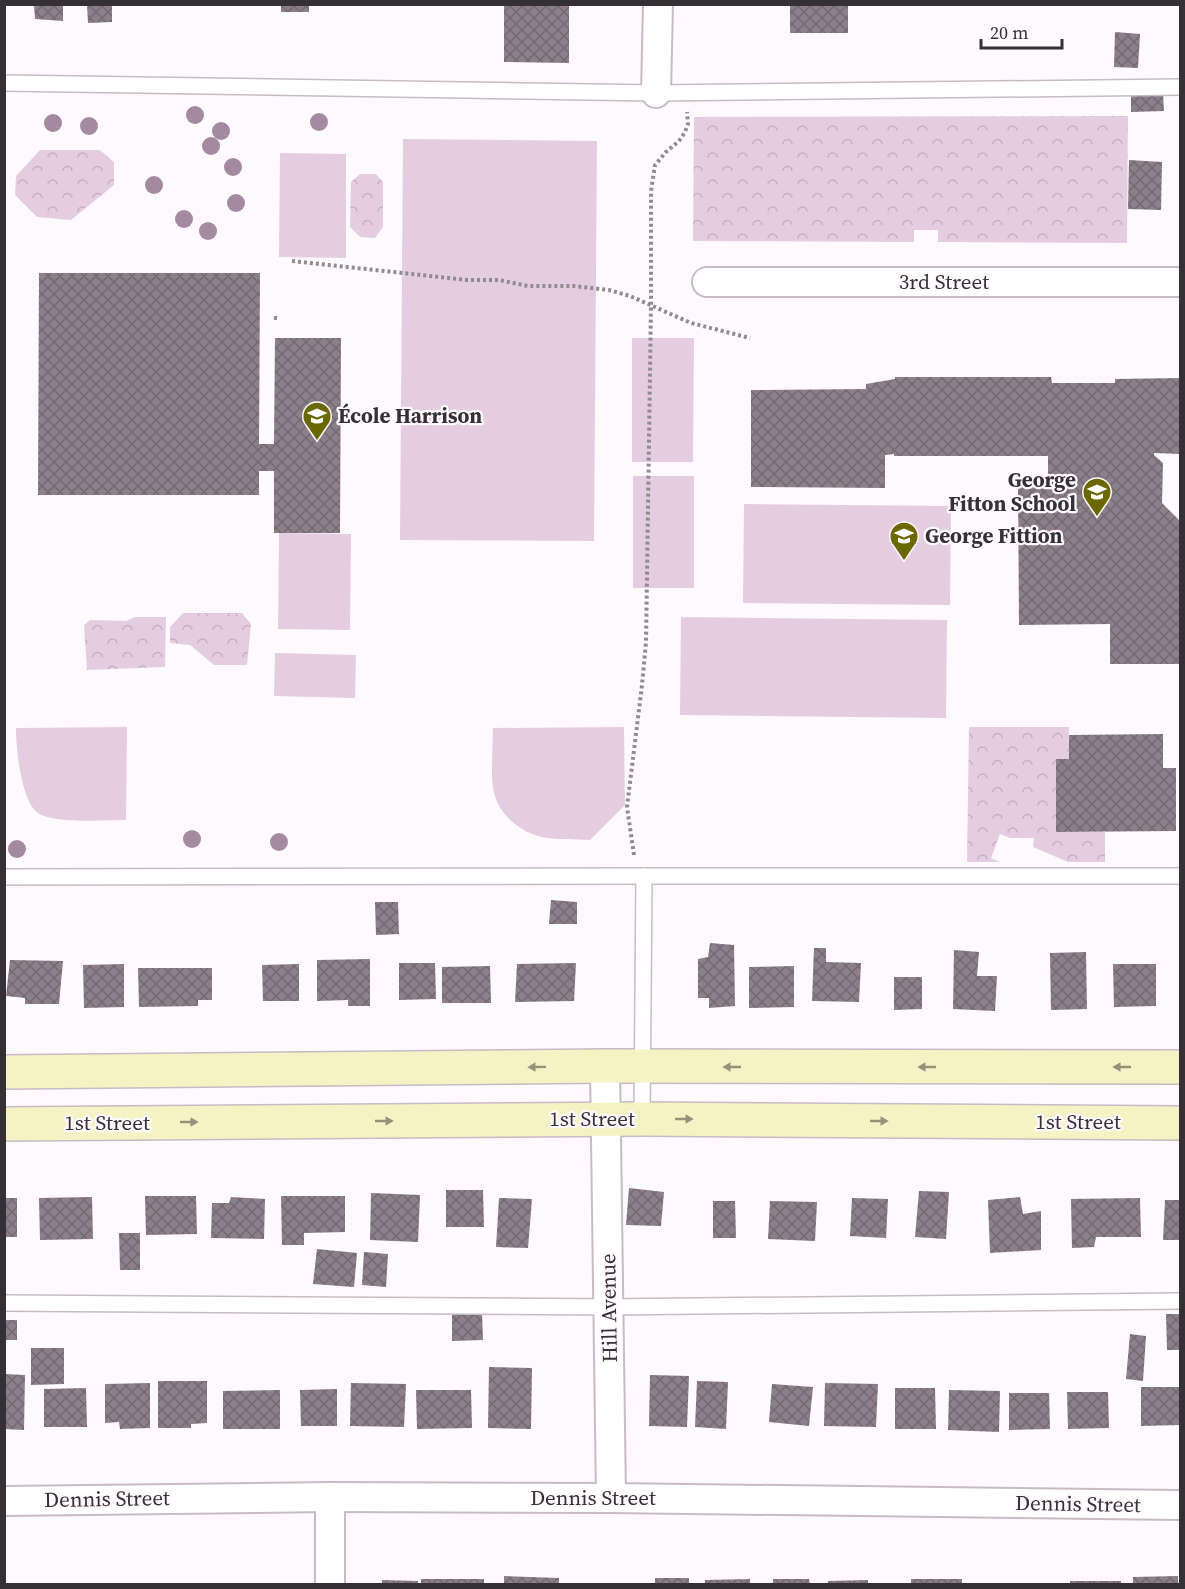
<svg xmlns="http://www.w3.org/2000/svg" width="1185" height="1589" viewBox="0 0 1185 1589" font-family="'Source Serif 4',serif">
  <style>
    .park { fill: url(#park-crowns) }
    .pitch { fill: #e5cde1 }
    .building { fill: url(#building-cross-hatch) }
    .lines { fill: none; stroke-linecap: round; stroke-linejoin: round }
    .lane-casing { stroke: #c7bbc5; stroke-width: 18 }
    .street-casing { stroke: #c7bbc5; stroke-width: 32 }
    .secondary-casing { stroke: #c7bbc5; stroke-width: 36 }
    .path { stroke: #908b8f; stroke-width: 4; stroke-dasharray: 3 3; stroke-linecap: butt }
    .lane { stroke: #fff; stroke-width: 15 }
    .street { stroke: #fff; stroke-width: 28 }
    .secondary { stroke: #f5f3c4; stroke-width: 33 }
    .tree { fill: #a38aa0 }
    .oneway { fill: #95927c }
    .labels { text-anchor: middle; stroke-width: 4.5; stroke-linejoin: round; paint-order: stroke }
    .street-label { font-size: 21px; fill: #353034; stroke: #fef9fd }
    .poi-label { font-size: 21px; font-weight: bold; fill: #353034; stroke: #fef9fd; text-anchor: start }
  </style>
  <defs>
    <pattern id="park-crowns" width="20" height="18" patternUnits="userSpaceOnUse" patternTransform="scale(1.5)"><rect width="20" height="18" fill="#e5cde1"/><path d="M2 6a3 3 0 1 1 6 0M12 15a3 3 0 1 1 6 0" fill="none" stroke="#c5b0c2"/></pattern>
    <pattern id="building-cross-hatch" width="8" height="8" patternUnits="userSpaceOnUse" patternTransform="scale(1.5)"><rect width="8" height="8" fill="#8b8089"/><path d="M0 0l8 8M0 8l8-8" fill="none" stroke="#726971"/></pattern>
  </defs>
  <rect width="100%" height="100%" fill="#fef9fd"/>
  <g class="park">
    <path d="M1128,116L1127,243L938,242V230H914V242L693,241L694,117Z"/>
    <path d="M40,150H100L114,162V185L71,220L37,217L15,195L16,176Z"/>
    <path d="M360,174H376L383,182V227L375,238L360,237L350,227L351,182Z"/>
    <path d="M183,613H242L251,624L247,665H214L190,645L170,643V627Z"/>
    <path d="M135,617H166L165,667L87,670L84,625L90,620L126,621Z"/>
    <path d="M969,727H1069V759L1057,832H1105V862H1068L1033,847L1034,838H1010L1000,834L991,858L1000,862H967Z"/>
  </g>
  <g class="pitch">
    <path d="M403,139L597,141L594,541L400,540Z"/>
    <path d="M280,153L346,154V258L279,257Z"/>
    <path d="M632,338H694L693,462H632Z"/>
    <rect x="633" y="476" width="61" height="112"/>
    <path d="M744,504L951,506L950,605L743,603Z"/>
    <path d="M279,533L351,534L350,630L278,629Z"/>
    <path d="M681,617L947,620L946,718L680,715Z"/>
    <path d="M275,653L356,655L355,698L274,696Z"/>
    <path d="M127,727L126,820C105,820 54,824 38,813C21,801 16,748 16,728Z"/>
    <path d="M624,727L625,805L590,840C576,839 562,840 548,838C524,835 500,817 494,793C490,776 493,747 493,728Z"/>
  </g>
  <g class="building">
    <path d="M34,4H63V21L35,19Z"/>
    <path d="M87,4H112V22L88,23Z"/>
    <rect x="281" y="4" width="28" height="8"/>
    <path d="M504,4H569V63L504,62Z"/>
    <rect x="790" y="4" width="58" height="29"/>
    <path d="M1115,32L1140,34L1138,68L1114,67Z"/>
    <path d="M1131,93H1163L1164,111L1131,112Z"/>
    <path d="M1129,160L1162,162L1161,210L1128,209Z"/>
    <path d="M39,273H260L259,444H274L275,338H341L340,533H274V471H259V495H38Z"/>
    <path d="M895,377H1051L1052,383H1115V379L1180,378V454L1154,453V455L1163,463L1162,503L1180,521V664H1110V624L1019,625L1018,478L1052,479V476H1048V456H894V454L885,455V488L751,487V390L866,389V384L895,379Z"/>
    <path d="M1163,734V768H1176V831L1056,832V759H1069V735Z"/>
    <path d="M551,900L577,902V924H549Z"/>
    <path d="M375,902H398L399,934L376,935Z"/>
    <path d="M710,943L734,945L735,1006L709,1008V998H698V959L708,957Z"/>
    <path d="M814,948H826V962L861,963L859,1002L812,1001Z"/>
    <path d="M954,950L979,952L977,976H997L995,1011L953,1009Z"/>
    <path d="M1086,952L1087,1009L1051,1010L1050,953Z"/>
    <path d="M370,959V1006H348V1000L317,1001V960Z"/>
    <path d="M10,960L63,961L59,1004H25V998L6,996Z"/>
    <path d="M399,963H435L436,999L399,1000Z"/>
    <path d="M576,963L574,1001L515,1002L517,964Z"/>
    <path d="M124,964V1007L84,1008L83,965Z"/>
    <path d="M299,964V1001H263L262,965Z"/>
    <path d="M1113,964H1156V1006L1114,1007Z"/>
    <path d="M490,966L491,1003H442V967Z"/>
    <path d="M794,966V1007L749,1008V967Z"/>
    <path d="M138,968H212V1000H198V1006L139,1007Z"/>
    <path d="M894,977H922V1009L894,1010Z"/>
    <path d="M629,1188L664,1192L661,1226L626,1225Z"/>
    <path d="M446,1190H483L484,1227H446Z"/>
    <path d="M919,1191L949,1192L946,1239L915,1237Z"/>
    <path d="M371,1193L420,1195L418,1242L370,1240Z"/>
    <path d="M145,1196H196L197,1234L146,1235Z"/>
    <path d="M281,1196H345V1232L304,1233V1245H282Z"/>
    <path d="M92,1197L93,1239L40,1240L39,1198Z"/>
    <path d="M231,1197L265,1199L264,1239L211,1238L212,1203H229Z"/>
    <path d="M1020,1197L1023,1214L1041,1211V1250L990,1253L988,1200Z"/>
    <rect x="5" y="1198" width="12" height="39"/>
    <path d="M499,1198L532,1199L528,1248L496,1247Z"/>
    <path d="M852,1198L888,1199L886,1238L850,1236Z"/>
    <path d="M1140,1198L1141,1237H1096L1094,1247L1072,1248L1071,1199Z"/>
    <path d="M1165,1200H1180V1240H1163Z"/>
    <path d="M713,1201H735L736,1238H713Z"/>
    <path d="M770,1201L817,1202L815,1241L768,1239Z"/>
    <path d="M119,1233H140V1270H120Z"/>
    <path d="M317,1249L357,1253L354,1287L313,1284Z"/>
    <path d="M364,1252L388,1254L386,1287L362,1285Z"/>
    <path d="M452,1314H482L483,1340L452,1341Z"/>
    <path d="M1166,1314H1180V1350H1167Z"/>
    <rect x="4" y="1320" width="13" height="20"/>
    <path d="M1130,1334L1146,1336L1143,1381L1126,1379Z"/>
    <path d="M31,1348H64V1384L31,1385Z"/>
    <path d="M489,1367L532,1368L531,1429L488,1428Z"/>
    <path d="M4,1374L25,1375L24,1430L4,1429Z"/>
    <path d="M650,1375L689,1376L687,1427L649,1426Z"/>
    <path d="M158,1381H207V1423L191,1424V1428H158Z"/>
    <path d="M697,1381L728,1382L726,1429L695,1427Z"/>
    <path d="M150,1383V1428L120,1429L119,1422L105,1423V1384Z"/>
    <path d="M351,1383L406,1384L404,1427L350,1426Z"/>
    <path d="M825,1383L878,1384L876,1427L824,1426Z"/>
    <path d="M772,1384L813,1387L809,1426L769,1422Z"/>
    <path d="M1141,1387H1180V1425L1141,1426Z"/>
    <path d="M86,1388L87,1427H44V1389Z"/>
    <path d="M895,1388H935L936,1429H895Z"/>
    <path d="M337,1389V1426H301L300,1390Z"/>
    <path d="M280,1390V1429H223V1391Z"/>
    <path d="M416,1390H471L472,1428L417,1429Z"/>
    <path d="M949,1390L1000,1391L999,1432L948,1430Z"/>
    <path d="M1067,1392H1108L1109,1428L1068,1429Z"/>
    <path d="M1009,1393H1049L1050,1429L1009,1430Z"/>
    <path d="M504,1576L559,1578V1584H504Z"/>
    <path d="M1178,1576V1584H1133V1577Z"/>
    <rect x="655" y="1578" width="34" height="6"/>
    <rect x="421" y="1579" width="63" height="5"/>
    <path d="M750,1579V1584H705V1580Z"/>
    <path d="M773,1579H809L810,1584H773Z"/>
    <rect x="911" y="1579" width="51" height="5"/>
    <path d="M382,1580L418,1581V1584H382Z"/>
    <path d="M868,1580V1584H828V1581Z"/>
    <rect x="1070" y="1581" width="51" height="3"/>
  </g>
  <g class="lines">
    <g class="lane-casing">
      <g id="lane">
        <path d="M4,83L656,93L1180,87"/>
        <path d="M4,877L644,876"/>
        <path d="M642,1119L644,876H1180"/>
        <path d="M4,1303L609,1307L1180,1301"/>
      </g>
    </g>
    <g class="street-casing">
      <g id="street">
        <path d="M656,93L658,4"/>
        <path d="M707,282H1180"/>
        <path d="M605,1066L611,1498"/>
        <path d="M330,1497V1584"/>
        <path d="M4,1501L330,1497L611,1498L1180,1505"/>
      </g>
    </g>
    <g class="secondary-casing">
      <g id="secondary">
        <path d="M4,1072L605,1066L1180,1067"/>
        <path d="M4,1124L642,1119L1180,1123"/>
      </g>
    </g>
    <g class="path">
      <path d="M292,261L467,280H499L528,286H573L609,290L630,296L691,323L750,338"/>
      <path d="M274,318H277"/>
      <path d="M634,855L627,807L642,685L646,642L651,305V191L655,165L666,152L679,141L685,132L688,124L687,112"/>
    </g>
    <use href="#lane" class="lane"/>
    <use href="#street" class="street"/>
    <use href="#secondary" class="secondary"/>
  </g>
  <g class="tree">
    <circle cx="195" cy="115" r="9"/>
    <circle cx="319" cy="122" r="9"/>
    <circle cx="53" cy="123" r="9"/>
    <circle cx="89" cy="126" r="9"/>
    <circle cx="221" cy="131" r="9"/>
    <circle cx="211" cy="146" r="9"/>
    <circle cx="233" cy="167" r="9"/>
    <circle cx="154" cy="185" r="9"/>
    <circle cx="236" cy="203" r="9"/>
    <circle cx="184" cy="219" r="9"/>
    <circle cx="208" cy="231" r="9"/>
    <circle cx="192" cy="839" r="9"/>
    <circle cx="279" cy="842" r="9"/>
    <circle cx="17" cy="849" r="9"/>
  </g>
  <defs><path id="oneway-solid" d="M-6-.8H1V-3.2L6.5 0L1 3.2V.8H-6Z" transform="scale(1.5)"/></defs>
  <g class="oneway">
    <use href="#oneway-solid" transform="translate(537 1067) rotate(179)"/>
    <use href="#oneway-solid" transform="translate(732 1067) rotate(-180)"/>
    <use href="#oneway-solid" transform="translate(927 1067) rotate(-180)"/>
    <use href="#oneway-solid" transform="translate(1122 1067) rotate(-180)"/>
    <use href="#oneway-solid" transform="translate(684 1119)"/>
    <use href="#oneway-solid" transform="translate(384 1121)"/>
    <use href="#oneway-solid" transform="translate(879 1121)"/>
    <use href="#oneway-solid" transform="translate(189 1122)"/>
  </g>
  <defs>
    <g id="school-pin" transform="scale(1.5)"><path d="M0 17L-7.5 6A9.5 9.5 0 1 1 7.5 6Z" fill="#6b6801" stroke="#fef9fd"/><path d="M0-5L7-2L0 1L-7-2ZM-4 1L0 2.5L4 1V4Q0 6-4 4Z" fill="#fff"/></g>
  </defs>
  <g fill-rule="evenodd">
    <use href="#school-pin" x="317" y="416"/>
    <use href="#school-pin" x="1097" y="492"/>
    <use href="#school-pin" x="904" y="536"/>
  </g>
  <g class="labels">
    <g class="street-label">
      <text x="944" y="289">3rd Street</text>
      <text x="592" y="1126">1st Street</text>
      <text x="1078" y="1129">1st Street</text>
      <text x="107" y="1130">1st Street</text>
      <text transform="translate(609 1308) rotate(-91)" y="7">Hill Avenue</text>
      <text x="593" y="1505">Dennis Street</text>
      <text transform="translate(107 1499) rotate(-1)" y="7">Dennis Street</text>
      <text transform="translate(1078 1504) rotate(1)" y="7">Dennis Street</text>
    </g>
    <g class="poi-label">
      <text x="338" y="423">École Harrison</text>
      <text x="1076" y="487" text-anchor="end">George<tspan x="1076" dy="24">Fitton School</tspan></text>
      <text x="925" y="543">George Fittion</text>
    </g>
  </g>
  <rect width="1185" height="1589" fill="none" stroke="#353034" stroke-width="12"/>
  <path d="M981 39v9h81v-9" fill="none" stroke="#353034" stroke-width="3"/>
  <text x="990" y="39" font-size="18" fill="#353034" stroke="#fef9fd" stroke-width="4.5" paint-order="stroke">20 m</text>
</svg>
